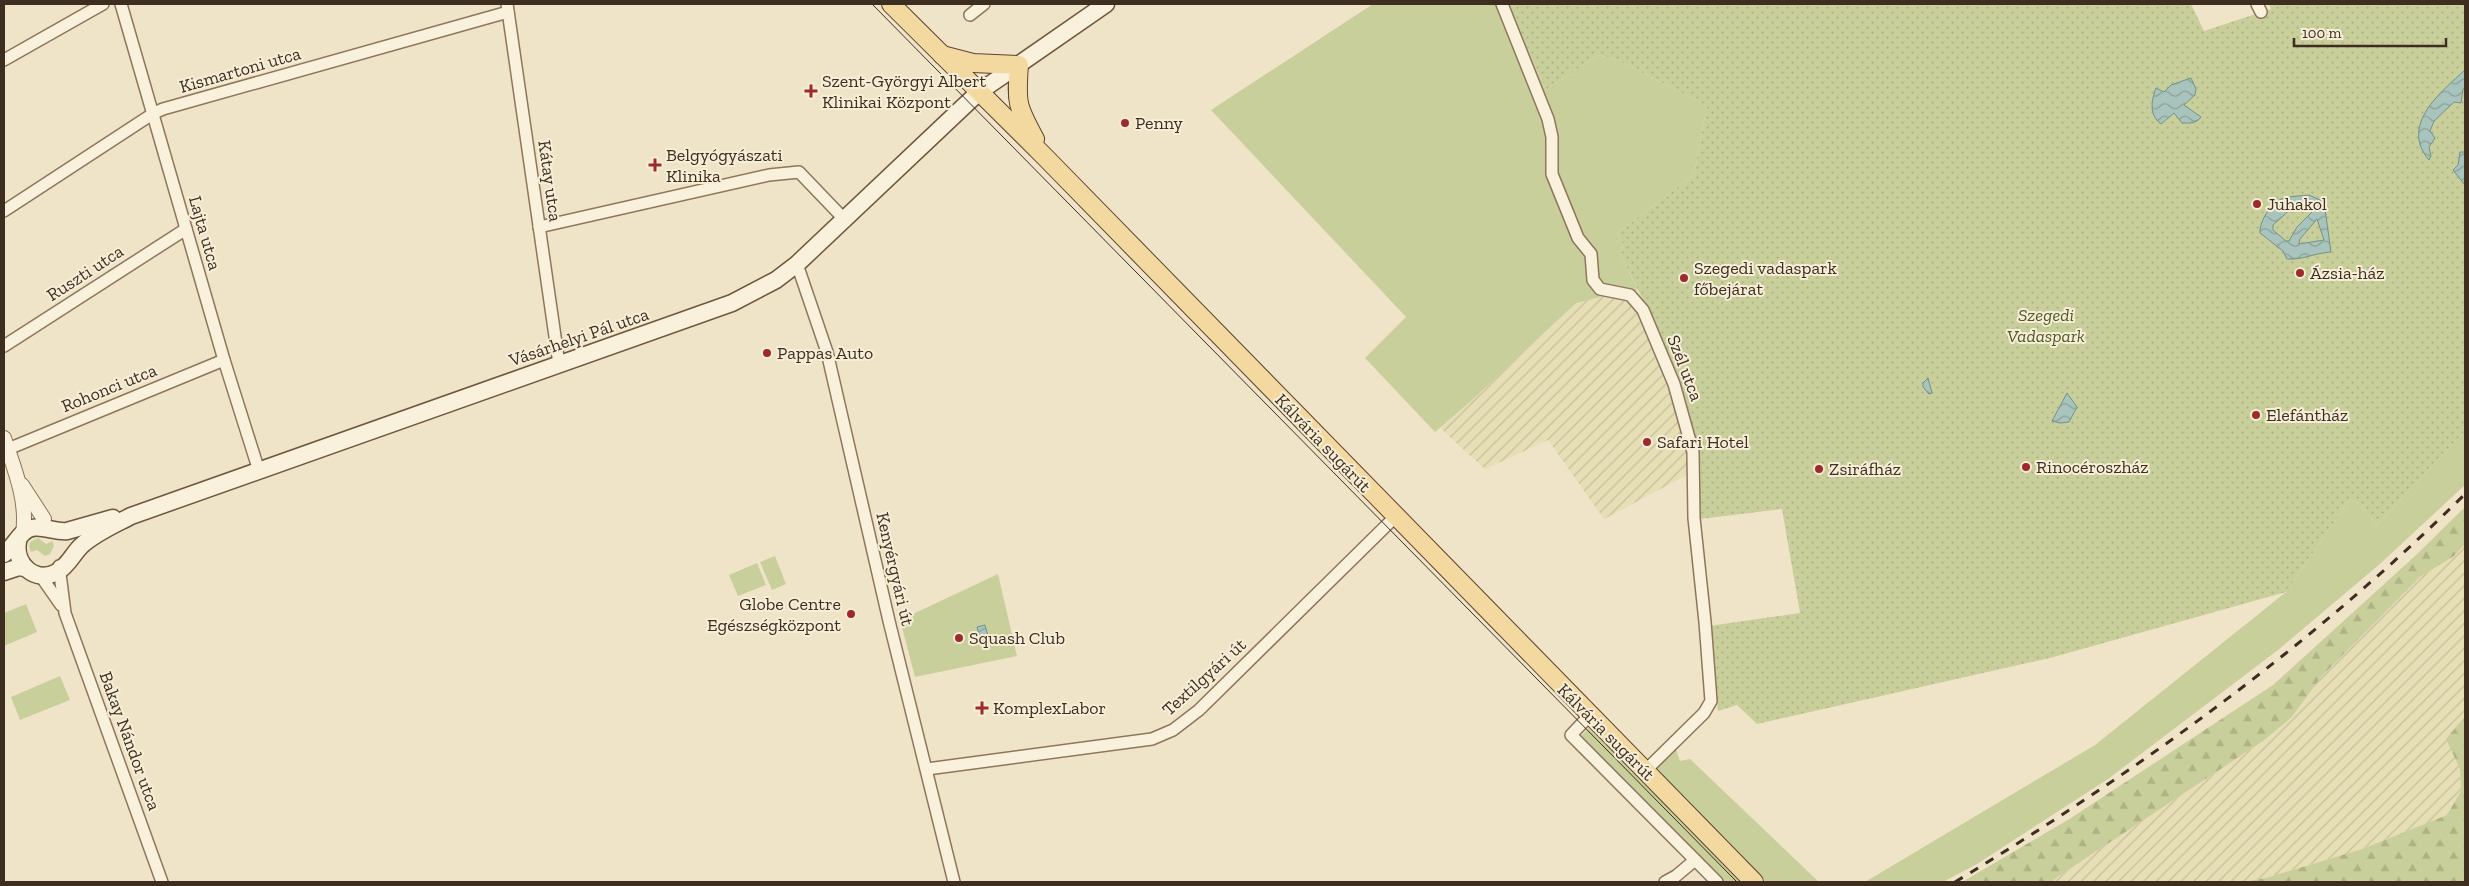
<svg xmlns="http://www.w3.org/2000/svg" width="2469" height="886" viewBox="0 0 2469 886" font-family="'Zilla Slab',serif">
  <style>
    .farmland { fill: url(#farmland-furrows) }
    .grass { fill: #c9cf9b }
    .forest { fill: url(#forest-firs) }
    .park { fill: url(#park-dots) }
    .water { fill: url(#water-waves); stroke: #6f938a; fill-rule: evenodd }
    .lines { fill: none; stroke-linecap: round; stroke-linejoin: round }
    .minor-casing { stroke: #8d765c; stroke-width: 14 }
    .tertiary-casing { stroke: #8d765c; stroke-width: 16 }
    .secondary-casing { stroke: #6f573f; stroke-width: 19 }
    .primary-casing { stroke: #5b4430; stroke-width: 20 }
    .minor { stroke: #faf1dc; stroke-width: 11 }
    .tertiary { stroke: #faf1dc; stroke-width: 14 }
    .secondary { stroke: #faf1dc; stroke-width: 16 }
    .primary { stroke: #f3d9a0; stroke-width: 18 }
    .tram { stroke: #3d2e20; stroke-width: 1 }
    .rail { stroke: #3d2e20; stroke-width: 3; stroke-dasharray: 9 9; stroke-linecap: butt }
    .poi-dot { fill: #9e2a2b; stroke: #f7eed8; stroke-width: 2 }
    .labels { text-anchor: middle; stroke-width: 4; stroke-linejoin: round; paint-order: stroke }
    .street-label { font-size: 18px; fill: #3d2e20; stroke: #f7eed8 }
    .poi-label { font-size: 18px; fill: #3d2e20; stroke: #f7eed8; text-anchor: start }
    .park-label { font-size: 18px; font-style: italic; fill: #4d5a26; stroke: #f7eed8 }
  </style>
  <defs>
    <pattern id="farmland-furrows" width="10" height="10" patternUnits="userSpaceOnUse" patternTransform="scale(1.25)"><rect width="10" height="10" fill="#e6deb5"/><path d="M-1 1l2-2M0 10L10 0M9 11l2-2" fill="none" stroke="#c6bf9b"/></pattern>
    <pattern id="forest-firs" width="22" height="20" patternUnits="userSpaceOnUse" patternTransform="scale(1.25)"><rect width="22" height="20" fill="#c9cf9b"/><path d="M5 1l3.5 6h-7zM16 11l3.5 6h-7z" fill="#aeb285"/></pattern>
    <pattern id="park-dots" width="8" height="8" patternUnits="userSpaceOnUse" patternTransform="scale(1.25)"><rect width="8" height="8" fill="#c9cf9b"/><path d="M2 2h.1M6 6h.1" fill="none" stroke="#aeb285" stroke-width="1.8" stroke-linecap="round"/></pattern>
    <pattern id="water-waves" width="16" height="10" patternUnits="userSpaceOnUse" patternTransform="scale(1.25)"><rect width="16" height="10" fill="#a9c4bc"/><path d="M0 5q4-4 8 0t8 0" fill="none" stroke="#8ba098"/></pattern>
  </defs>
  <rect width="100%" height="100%" fill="#f0e4c8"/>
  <g class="farmland">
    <path d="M1637,288L1679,381L1689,417L1697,459L1701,523L1689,474L1604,519L1548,440L1485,469L1440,428L1576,302Z"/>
    <path d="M2465,544V716L2447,739L2460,769L2461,791L2447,815L2362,849L2266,878L2243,882H2054L2053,880L2263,741L2291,718L2322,676L2420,577L2454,556Z"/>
  </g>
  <g class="grass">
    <path d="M1373,4H1508L1546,90L1598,55L1618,60L1707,106L1694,175L1617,233L1623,244L1621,255L1637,288L1576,303L1473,399L1435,432L1365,358L1406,317L1211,110Z"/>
    <path d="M2465,431V485L2381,563L2278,650L2108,779L1977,864L1943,882H1865L2095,745L2286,592L2350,499L2361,504L2376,526Z"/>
    <path d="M38,538L46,544L52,541L54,546L50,554L45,556L37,550L31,552L29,547L30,542Z"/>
    <path d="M775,556L786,584L772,590L760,562Z"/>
    <path d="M757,563L766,585L738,596L729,575Z"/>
    <path d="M998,574L1017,656L915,677L900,620Z"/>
    <path d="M26,604L37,632L4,646V613Z"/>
    <path d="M60,676L70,700L20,720L11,697Z"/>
    <path d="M1590,727L1642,781L1675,746L1680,761L1690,759L1819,882H1722L1579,738Z"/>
  </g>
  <g class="forest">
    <path d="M2465,507V544L2454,556L2420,577L2322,676L2291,718L2263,741L2053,880L2054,882H1962L2071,818L2273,685L2415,556Z"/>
    <path d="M2465,716V882H2243L2266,878L2362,849L2447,815L2461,791L2460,769L2446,739Z"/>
  </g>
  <path class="park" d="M1508,4H2191L2204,31L2271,9L2269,4H2465V431L2376,526L2361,504L2350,499L2286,592L2050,658L1757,724L1737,705L1718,711L1709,626L1800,613L1782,509L1700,519C1699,499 1700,478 1697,458C1687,386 1653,320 1621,255L1623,244L1617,233L1694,175L1707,106L1618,60L1598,55L1546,90Z"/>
  <g class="water">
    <path d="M2465,70V88L2463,89L2461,103L2454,102L2434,121L2430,131L2435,138L2429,147L2431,156L2429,160C2399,125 2441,92 2465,70Z"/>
    <path d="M2191,78L2196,89L2195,95L2184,105L2201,117C2196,124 2189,123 2182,123L2174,113L2161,124C2149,115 2151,101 2156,88L2164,92L2171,85Z"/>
    <path d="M2460,152H2465V185L2453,170L2458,165Z"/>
    <path d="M2309,195L2324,202L2331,252C2314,253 2304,260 2287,259L2283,251L2260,233C2259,221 2272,201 2284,198C2292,196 2301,196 2309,195ZM2294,206L2312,208L2314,210L2297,227L2289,241H2286L2273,230V225ZM2317,219L2324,240L2299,244L2300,239Z"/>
    <path d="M1928,378L1932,393L1929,394L1923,387V383Z"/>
    <path d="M2067,393L2077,407L2069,422L2060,423L2052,421Z"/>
    <path d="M985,625L989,640L981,642L977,627Z"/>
  </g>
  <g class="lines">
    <g class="minor-casing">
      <g id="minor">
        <path d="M121,4L224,360L259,471"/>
        <path d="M507,4L559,364"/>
        <path d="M1502,4L1548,119L1552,137V174L1578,238L1591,254L1593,280L1600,289L1630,295L1643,310L1674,384L1693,452L1694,518L1705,622L1711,701L1704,713L1645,771"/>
        <path d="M2257,4L2261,12"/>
        <path d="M970,15L984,4"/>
        <path d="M4,60L103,4"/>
        <path d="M4,211L154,113L163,109L508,12"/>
        <path d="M539,227L769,175L799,172L846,221"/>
        <path d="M797,264L827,352L889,621L954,882"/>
        <path d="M4,346L186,229"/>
        <path d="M8,449L224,360"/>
        <path d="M59,566L65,613L162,882"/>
        <path d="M40,575L61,605"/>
        <path d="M1590,715L1571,735L1717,882"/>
        <path d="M927,769L1152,739L1173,730L1199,710L1395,517"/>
        <path d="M1665,882L1676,876L1695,860"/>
      </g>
    </g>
    <g class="tertiary-casing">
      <g id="tertiary">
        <path d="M4,438C14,468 28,501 23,533"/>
        <path d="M22,485L44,519"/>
      </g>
    </g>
    <g class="secondary-casing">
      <g id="secondary">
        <path d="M18,542C14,564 35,584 57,572C68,566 72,555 81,546C95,533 114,525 131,516L732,303L776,280L797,264L979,92L1106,4"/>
        <path d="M4,554C12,548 15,541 22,534C34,520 53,533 67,531L113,518"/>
        <path d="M4,572L19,567L25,568"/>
      </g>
    </g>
    <g class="primary-casing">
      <g id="primary">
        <path d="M891,4L1045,157L1754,882"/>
        <path d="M942,55L973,63L1019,65C1016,103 1017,106 1035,139"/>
      </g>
    </g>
    <use href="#minor" class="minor"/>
    <use href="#tertiary" class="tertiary"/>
    <use href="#secondary" class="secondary"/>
    <use href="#primary" class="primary"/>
    <path class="tram" d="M872,4L1737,882"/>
    <path class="rail" d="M1955,882C2137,772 2314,644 2465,494"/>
  </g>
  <g class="poi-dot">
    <path d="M808.5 83.5h5v5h5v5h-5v5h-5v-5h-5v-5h5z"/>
    <circle cx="1125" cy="123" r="5"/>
    <path d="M652.5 157.5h5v5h5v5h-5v5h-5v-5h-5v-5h5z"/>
    <circle cx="2257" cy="204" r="5"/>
    <circle cx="2300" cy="273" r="5"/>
    <circle cx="1684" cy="278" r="5"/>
    <circle cx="767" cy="353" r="5"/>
    <circle cx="2256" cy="415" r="5"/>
    <circle cx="1647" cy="442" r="5"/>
    <circle cx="2026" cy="467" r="5"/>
    <circle cx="1819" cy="469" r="5"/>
    <circle cx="851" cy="614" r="5"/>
    <circle cx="959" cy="638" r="5"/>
    <path d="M979.5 700.5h5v5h5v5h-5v5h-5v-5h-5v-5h5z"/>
  </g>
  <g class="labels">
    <g class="street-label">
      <text transform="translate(240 70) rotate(-16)" y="6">Kismartoni utca</text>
      <text transform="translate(550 181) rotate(82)" y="6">Kátay utca</text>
      <text transform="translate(205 233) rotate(74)" y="6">Lajta utca</text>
      <text transform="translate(85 273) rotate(-33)" y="6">Ruszti utca</text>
      <text transform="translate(579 337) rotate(-19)" y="6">Vásárhelyi Pál utca</text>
      <text transform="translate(1685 368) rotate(69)" y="6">Szél utca</text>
      <text transform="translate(109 388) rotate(-22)" y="6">Rohonci utca</text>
      <text transform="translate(1323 443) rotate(46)" y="6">Kálvária sugárút</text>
      <text transform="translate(895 569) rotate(77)" y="6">Kenyérgyári út</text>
      <text transform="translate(1204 677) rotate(-42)" y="6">Textilgyári út</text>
      <text transform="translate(1606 732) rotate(45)" y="6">Kálvária sugárút</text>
      <text transform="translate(130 741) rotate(70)" y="6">Bakay Nándor utca</text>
    </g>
    <g class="poi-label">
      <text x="822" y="87">Szent-Györgyi Albert<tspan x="822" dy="21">Klinikai Központ</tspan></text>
      <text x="1135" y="129">Penny</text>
      <text x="666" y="161">Belgyógyászati<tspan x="666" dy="21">Klinika</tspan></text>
      <text x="2267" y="210">Juhakol</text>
      <text x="1694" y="274">Szegedi vadaspark<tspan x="1694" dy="21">főbejárat</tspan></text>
      <text x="2310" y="279">Ázsia-ház</text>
      <text x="777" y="359">Pappas Auto</text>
      <text x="2266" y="421">Elefántház</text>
      <text x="1657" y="448">Safari Hotel</text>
      <text x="2036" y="473">Rinocéroszház</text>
      <text x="1829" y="475">Zsiráfház</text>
      <text x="841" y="610" text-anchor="end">Globe Centre<tspan x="841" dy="21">Egészségközpont</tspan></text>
      <text x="969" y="644">Squash Club</text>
      <text x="993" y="714">KomplexLabor</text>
    </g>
    <g class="park-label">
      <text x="2046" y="321">Szegedi<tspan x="2046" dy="21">Vadaspark</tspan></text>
    </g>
  </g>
  <rect width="2469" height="886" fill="none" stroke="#3d2e20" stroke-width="10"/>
  <path d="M2294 38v8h152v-8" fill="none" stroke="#3d2e20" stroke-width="2.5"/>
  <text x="2302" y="38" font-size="15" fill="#3d2e20" stroke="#f7eed8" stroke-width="4" paint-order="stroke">100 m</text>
</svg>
